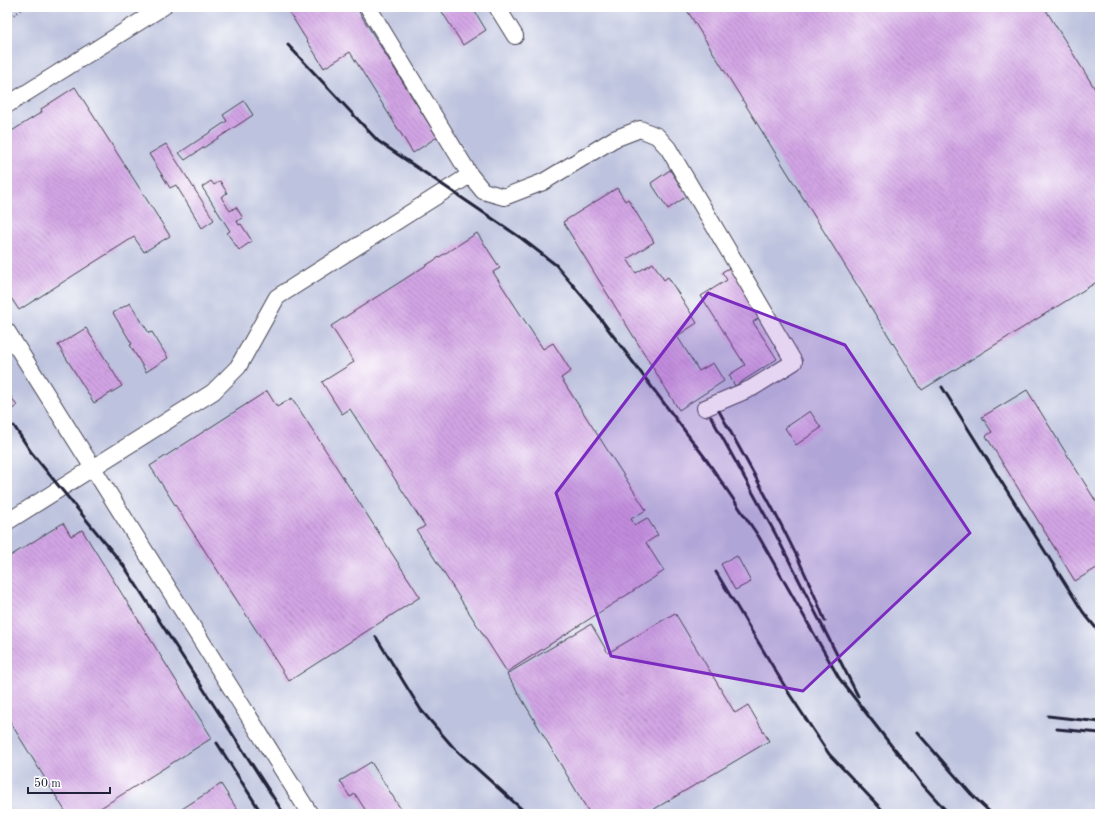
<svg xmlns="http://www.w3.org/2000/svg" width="1107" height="821" viewBox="0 0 1107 821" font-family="'Old Standard TT',serif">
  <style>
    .industrial { fill: #bdc3de }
    .building { fill: url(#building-back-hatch) }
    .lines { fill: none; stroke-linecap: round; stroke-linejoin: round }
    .minor-casing { stroke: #413e4f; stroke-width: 18 }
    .path { stroke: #413e4f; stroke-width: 2; stroke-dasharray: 1 3; stroke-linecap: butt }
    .minor { stroke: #fff; stroke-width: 16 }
    .rail { stroke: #22223b; stroke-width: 3 }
    .marked { fill: #7b2cbf; fill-opacity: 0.2; stroke: #7b2cbf; stroke-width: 3; stroke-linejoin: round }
  </style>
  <defs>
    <pattern id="building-back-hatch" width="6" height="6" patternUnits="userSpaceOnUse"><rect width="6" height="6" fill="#d2a4e4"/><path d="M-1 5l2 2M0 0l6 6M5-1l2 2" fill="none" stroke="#aa85ba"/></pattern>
  </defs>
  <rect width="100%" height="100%" fill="#fff"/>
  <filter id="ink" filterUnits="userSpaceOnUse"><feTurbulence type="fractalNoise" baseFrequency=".025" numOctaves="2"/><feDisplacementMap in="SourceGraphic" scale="8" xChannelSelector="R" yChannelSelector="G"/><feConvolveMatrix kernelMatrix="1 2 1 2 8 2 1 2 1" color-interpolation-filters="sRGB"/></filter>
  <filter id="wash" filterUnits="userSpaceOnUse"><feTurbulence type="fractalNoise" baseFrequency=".012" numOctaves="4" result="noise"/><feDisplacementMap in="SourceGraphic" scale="16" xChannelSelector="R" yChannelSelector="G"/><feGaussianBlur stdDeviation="0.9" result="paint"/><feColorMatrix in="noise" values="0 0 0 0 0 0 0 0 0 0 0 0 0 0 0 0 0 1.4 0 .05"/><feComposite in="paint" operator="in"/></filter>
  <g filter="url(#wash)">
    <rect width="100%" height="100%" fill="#f0e0c1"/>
    <rect class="industrial" x="7" y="7" width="1093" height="807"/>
    <g id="blocks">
      <g class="building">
        <path d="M286,7H356L437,137L413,153L350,52L324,68Z"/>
        <path d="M439,7H472L486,30L463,45Z"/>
        <path d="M685,7H1044L1100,97V280L922,390Z"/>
        <path d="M75,87L170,236L144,252L134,237L19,310L7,292V134L42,112L41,109Z"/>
        <path d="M244,101L253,115L185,160L179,153L227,121L223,115Z"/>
        <path d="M166,144L214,220L202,228L176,185L170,188L149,154Z"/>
        <path d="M670,170L687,196L668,209L651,183Z"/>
        <path d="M211,181L214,185L220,181L227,193L221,197L230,211L236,207L243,218L237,221L239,225L241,224L252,241L239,250L227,233L230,231L202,187Z"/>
        <path d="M617,188L625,201L628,199L654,242L627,259L636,273L653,263L664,280L668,277L697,323L677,336L699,371L713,363L724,381L679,410L563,222Z"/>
        <path d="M477,233L500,268L493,272L543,349L553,343L571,371L561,378L646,510L631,519L635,525L647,518L658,535L646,543L664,571L507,672L417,531L425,526L350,409L342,414L322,382L354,362L331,326Z"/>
        <path d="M731,267L762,316L753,322L777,359L735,386L729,375L745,365L701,296L727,280L722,272Z"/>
        <path d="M130,303L149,333L152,332L168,358L146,372L130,345L132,344L113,313Z"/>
        <path d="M86,328L122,386L94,403L58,345Z"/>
        <path d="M7,390L17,406L7,412Z"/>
        <path d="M1027,390L1100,508V566L1075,581L986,436L992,432L982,417Z"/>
        <path d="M267,391L277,407L292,398L420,597L289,681L150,466Z"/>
        <path d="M810,411L821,428L796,445L785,428Z"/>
        <path d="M63,523L71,536L82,530L212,738L91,814H67L7,717V558Z"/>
        <path d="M737,556L751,582L735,590L721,564Z"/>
        <path d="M675,613L735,713L748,705L769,741L646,814H590L507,674L591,624L608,653Z"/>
        <path d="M371,762L404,814H368L355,794L350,797L340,781Z"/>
        <path d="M221,784L240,814H174Z"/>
      </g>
    </g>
  </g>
  <g filter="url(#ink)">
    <use href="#blocks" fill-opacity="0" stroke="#413e4f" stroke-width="1"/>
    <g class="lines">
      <g class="minor-casing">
        <g id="minor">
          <path d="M368,7L470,175L483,191L504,197L543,182L614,139L640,129L657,136L668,148L794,362L752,388L705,408"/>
          <path d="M497,7L515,36"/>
          <path d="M7,105L163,7"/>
          <path d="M7,331L310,814"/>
          <path d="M7,522L213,392L238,367L277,297L470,175"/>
        </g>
      </g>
      <path class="path" d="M7,19L26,7"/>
      <use href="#minor" class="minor"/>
      <g class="rail">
        <path d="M288,45L378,141L521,238L556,265L593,309L706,459L759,537L839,678L897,753"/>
        <path d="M942,387L1083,612L1100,633"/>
        <path d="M719,411C757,480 797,548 825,621"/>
        <path d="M711,417L775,533L858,696"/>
        <path d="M14,426L31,452L124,566L284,814"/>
        <path d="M716,572L790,695L829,754L886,814"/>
        <path d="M376,637L421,710L453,747L527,814"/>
        <path d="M1048,716L1100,722"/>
        <path d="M1057,729L1100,733"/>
        <path d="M917,732L971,794L992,814"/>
        <path d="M217,743L262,814"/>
        <path d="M895,749L921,783L949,814"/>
        <path d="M7,812L8,814"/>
      </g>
    </g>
  </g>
  <path class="marked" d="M708,293L845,345L970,533L803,691L611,656L556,493Z"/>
  <rect width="1107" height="821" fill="none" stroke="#fff" stroke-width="24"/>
  <path d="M28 787v6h82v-6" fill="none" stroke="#22223b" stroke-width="2"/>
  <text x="34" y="787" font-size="12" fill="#22223b" stroke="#ffffff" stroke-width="3" paint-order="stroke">50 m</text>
</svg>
